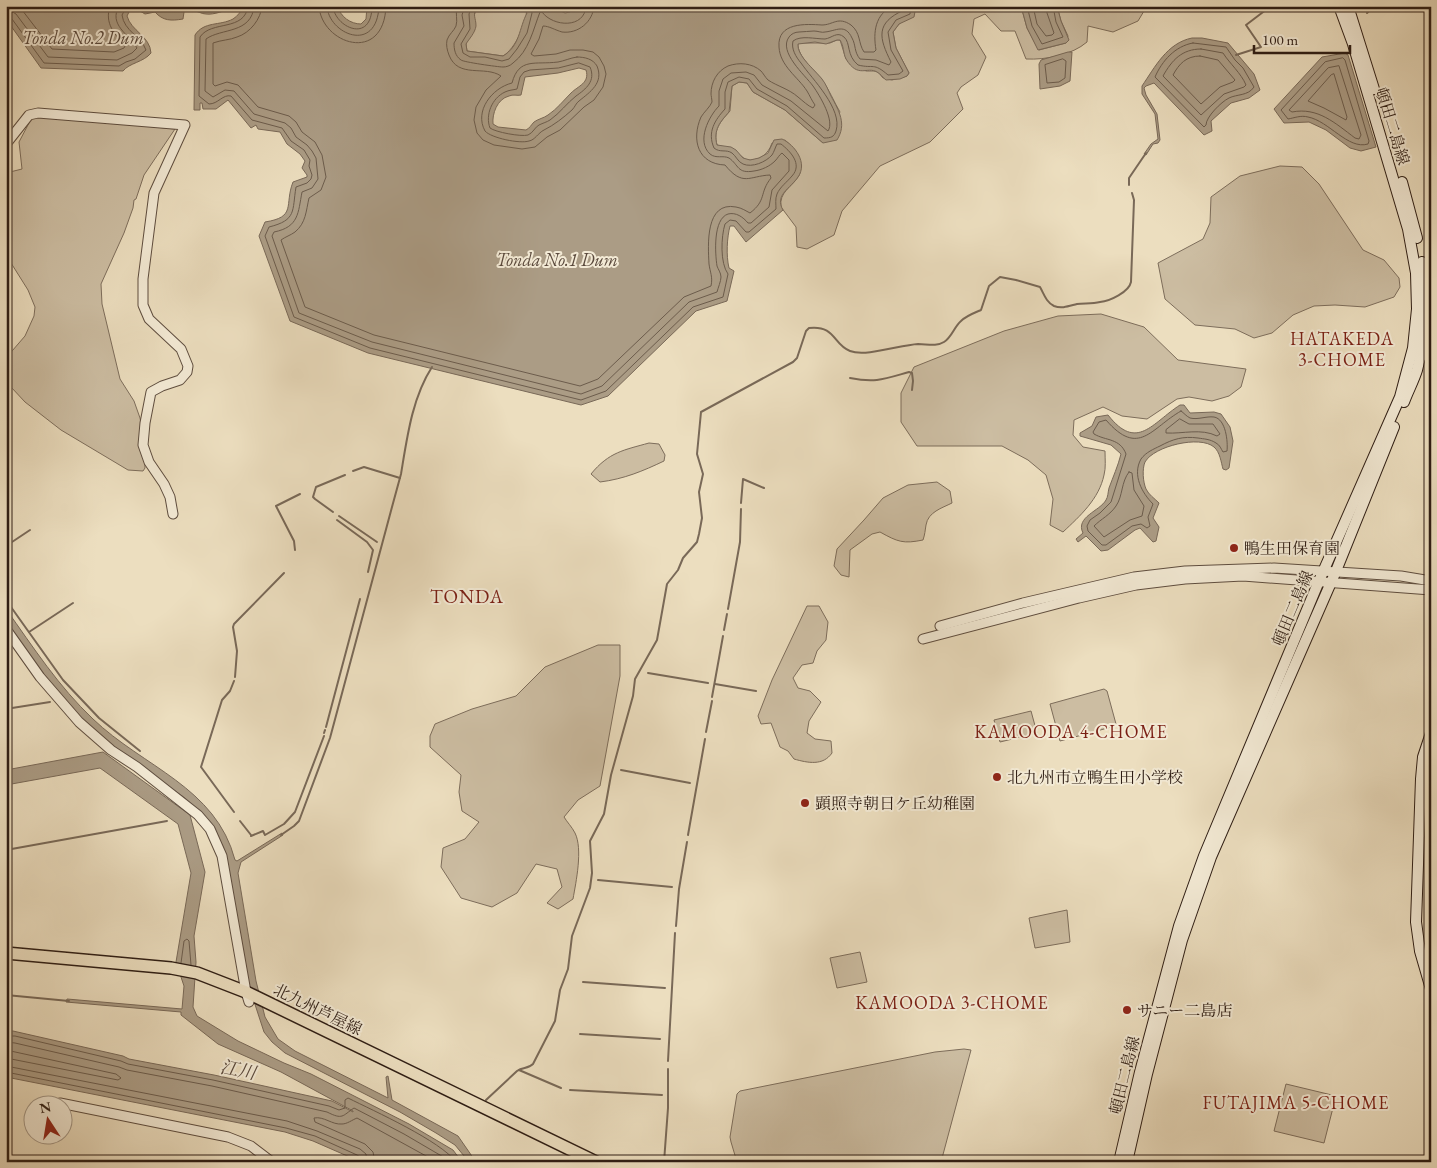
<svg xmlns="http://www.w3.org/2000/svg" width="1437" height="1168" viewBox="0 0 1437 1168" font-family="'EB Garamond','Noto Serif JP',serif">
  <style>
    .green { fill: #ccbda2; stroke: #7d6d5b }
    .water { fill: #ab9c85; stroke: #796958; fill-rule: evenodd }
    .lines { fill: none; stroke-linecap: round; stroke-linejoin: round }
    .shore { stroke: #6c5c4c; stroke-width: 1 }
    .stream { stroke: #796958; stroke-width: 2 }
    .tertiary-casing { stroke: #5e4d3f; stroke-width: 11 }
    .secondary-casing { stroke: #2e1d14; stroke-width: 12 }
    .primary-casing { stroke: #2e1d14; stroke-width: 14 }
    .tertiary { stroke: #f3ead5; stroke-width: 9 }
    .secondary { stroke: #f3ead5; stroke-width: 10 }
    .primary { stroke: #ecdebf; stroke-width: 11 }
    .poi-dot { fill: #8f2418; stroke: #f3ead5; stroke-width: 2 }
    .labels { text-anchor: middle; stroke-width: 4; stroke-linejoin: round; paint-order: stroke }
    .street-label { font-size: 16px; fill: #2e1d14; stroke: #f3ead5 }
    .poi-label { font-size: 16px; fill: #2e1d14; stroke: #f3ead5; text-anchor: start }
    .water-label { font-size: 18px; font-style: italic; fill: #5a493c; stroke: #f3ead5 }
    .neighbourhood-label { font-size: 18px; letter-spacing: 1px; fill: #7a1f14; stroke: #f3ead5 }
    .quarter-label { font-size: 19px; letter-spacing: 1px; fill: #7a1f14; stroke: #f3ead5 }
  </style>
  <rect width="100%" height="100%" fill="#ecdebf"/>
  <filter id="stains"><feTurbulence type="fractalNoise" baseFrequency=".004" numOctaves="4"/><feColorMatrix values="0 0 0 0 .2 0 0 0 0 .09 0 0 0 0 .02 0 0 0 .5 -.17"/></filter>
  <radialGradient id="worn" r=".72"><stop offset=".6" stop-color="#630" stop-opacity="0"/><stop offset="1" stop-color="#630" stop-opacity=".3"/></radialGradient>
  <g class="green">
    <path d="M477,6H510L526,10C529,21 514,50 503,56L467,51L466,44Z"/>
    <path d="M916,6H1021L1027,28L1039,50L1066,43L1068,36L1061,21L1057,6H1147L1138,21L1113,32L1088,26L1087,42C1072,55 1046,60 1026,59L1015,31H1001L985,14L974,19L972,34L986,57L978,75L961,87L957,93L963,109L930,142L880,166L842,211L834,235L807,249L797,247L796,227L781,207C779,192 791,188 798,177C800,175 800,173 800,170C801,155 795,149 785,140L772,143C768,155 759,161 746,160C737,152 729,148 717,145C713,130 720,122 730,111L732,86L739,82L747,83L753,92L785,110L823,143L840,112C834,102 829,89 822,80C815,70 797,57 798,43H830L837,40H840L846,59L866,71H874L878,72L883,78L892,80L907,76L909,73L896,48L893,32L899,24L916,11Z"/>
    <path d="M36,115L175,129L144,175L136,199L134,200L133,208L124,233L101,284L102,304L120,379L134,401L140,418L144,437L145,468L143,471L128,470L61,430L25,402L11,387L6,376V358L25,336L34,316L35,307L28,290L6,255V173L22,169L19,142L29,123V118Z"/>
    <path d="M1280,166L1302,167L1319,184L1363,250L1384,260L1399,278L1400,287L1394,297L1365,307L1335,305L1314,306L1293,315L1272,333L1254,338L1235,329L1195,325L1165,299L1158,263L1203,239L1210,223L1211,197L1240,176Z"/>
    <path d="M1101,314L1144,327L1178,360L1246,369L1241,387L1229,396L1212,401L1189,397L1177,399L1147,419L1122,416L1103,407L1074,420L1073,435L1083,447L1105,451C1105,459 1106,468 1104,475C1099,499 1080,516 1063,532L1050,525L1053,499L1046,475L1028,460L1002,446H917L901,422V393L914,367L1004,331L1058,316Z"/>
    <path d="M649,443L659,444L665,455L664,461C643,471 624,479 600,482L591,474C609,452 624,450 649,443Z"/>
    <path d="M937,482L950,491L952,503C942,508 928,512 926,525C925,531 925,534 923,540C903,544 898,542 880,532L872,534L850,550L849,577L841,575L834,566L837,549L864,520L883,498L908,485Z"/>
    <path d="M807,606H819L828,622L826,640L817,651L813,663L802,665L793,678L798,688L810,691L821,702L809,721L807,733L815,739L831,741L832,753C823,766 808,763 794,759L788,751L780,747L771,723L761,724L758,716L772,680Z"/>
    <path d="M598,645H620V676L600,786L578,800L564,817C567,822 572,827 575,833C583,849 576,882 573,899L558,909L547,903L562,887L557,869L536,864L517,893L492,907L461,898L441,867L443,848L465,839L479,822L462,811L459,792L461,775L430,747V736L435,724L472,709L516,696L545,667Z"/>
    <path d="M1104,689L1107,691L1116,724L1115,726L1060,741L1050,704Z"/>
    <path d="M1031,711L1037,733L1000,742L994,720Z"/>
    <path d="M1067,910L1070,942L1035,948L1029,918Z"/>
    <path d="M860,952L867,982L837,988L830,958Z"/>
    <path d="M964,1049L971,1050L941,1162H737L731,1142L730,1137L737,1094L740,1091L935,1052Z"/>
    <path d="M1286,1084L1336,1096L1324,1143L1274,1131Z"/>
  </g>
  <g class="water">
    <path d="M6,6H231C227,11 213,15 206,14C201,14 199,11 193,11L190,8H187L184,12L183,19C171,21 163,21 155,12L145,14L135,8L130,10L127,16C131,31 150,36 151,53C144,62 129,63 123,71L41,68L6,19Z"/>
    <path d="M244,6H338C340,17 351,24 361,24L366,19L367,6H477C472,16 476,17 476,26C475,33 469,39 466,44L467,51L503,56C520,46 519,28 527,13L524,9H518L510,6C528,6 549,3 565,13L570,12L576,6H916L914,17L899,24L893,32L896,48L909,73L907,76L900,79L886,80C883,78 881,74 877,72C867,66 858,79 846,59C843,53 844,46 840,40H837L826,44L815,42L798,44C797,56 814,69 822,79C826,84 828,90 831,96C839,111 847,124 837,140L823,143L785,110L753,92L747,83L739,82L732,86L729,112C720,122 713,130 717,145L731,147L736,150L743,158L750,160L759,158L768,153L774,140L782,139C795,145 808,163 798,177C791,188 774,195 783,210L746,242L734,226H730C727,238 726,255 729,268L734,271L727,301L696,311L608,396L581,405L368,353L290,321L259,236L265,222C297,217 284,205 293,182L307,177V175L302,168L305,161L300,154L287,144L280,132L258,129L256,125L251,128L228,100L216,109H203L202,103H200V110H194L195,35C204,21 220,26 233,19C238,16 241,11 244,6ZM579,68L586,70C590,83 578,86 571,93C563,101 557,109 548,115C544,118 538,119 534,122C531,125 530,128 526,130L498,127L493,124C492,114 497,99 509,96C513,94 517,96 521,95L525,77L558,73Z"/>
    <path d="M1021,6H1057L1061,21L1069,40L1066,43L1038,50L1027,28Z"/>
    <path d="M1192,38H1202L1228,43L1254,74L1260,90L1249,98L1231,103L1211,121L1212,131L1204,135L1154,83L1146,86L1144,88L1146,95L1157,114L1160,140L1158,143L1153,144L1146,155L1144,154L1151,144L1158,139L1155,114L1142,94V86C1155,67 1167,43 1192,38Z"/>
    <path d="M1068,52H1072L1070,81L1060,86L1040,89L1039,64L1041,60Z"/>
    <path d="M1345,53L1348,55L1376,147L1361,151L1350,148L1326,130L1309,122L1284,123L1274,109L1322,57Z"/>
    <path d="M1180,405H1184L1190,413L1214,412L1221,414L1230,427L1233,441L1229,468L1226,470L1223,469C1221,462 1220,452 1214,447C1200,435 1154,446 1145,462C1142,469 1143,482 1146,489C1149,495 1154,498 1159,503L1153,518L1159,527L1156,541L1153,542L1140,528L1135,530L1108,550L1101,551L1086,536L1078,542L1076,539L1083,533C1075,517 1100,511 1106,500C1108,497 1108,492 1109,488C1113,477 1118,466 1121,454L1111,445L1080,436V433L1092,426L1096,417L1108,415C1137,452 1152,423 1180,405Z"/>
    <path d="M6,609C33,647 59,687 93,719C143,767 216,787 235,860L237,861L282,833L283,835L241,862L238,873L256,981L265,1017L278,1039L295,1051L388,1098L386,1077L388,1076L392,1100L458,1136L476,1162H469L455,1145L436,1133L400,1112L285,1053L272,1042L264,1032L248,983L223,847L216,833L197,809L185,798L98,735L66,703L48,681L6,622Z"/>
    <path d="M103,752L190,815L205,872L194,936L196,962L193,1007L197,1016L238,1041L284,1063L311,1074L409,1124L453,1150L462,1162H361L313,1141L285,1132L6,1077V1031H13L123,1056L129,1059L214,1075L332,1101L353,1112V1111L281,1072L218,1044L181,1015V1012L66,1002L67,999L182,1009L184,986L176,962L191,873L178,824L100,768L6,785V770Z"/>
  </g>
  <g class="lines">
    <g class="shore">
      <path d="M19,6L52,49L114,52L124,48L125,46C115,34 104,24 110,6"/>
      <path d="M248,6C245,32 211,20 200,37L199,96L209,104C218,104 223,94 231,96L252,120L282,128L291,141L304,150L310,160L309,166L312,175L311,179L307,183L296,187C292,211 297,220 269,227L265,236L294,317L370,348L581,400L606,391L693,307L723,297L728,274C720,263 721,237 725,224L730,220L736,221L746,232H749L776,209C776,204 775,199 777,194C780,187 787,182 792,176C803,164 790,151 781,144H777C775,148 774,152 772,155C766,162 752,168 743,164C738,162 736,156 732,153C726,149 720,153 714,148C707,132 715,120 725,109V92L728,82L739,77L749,79L757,89L787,106L824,138C831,138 834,137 836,131C843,109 812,79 801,63C796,57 791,49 793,41C801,35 815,39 825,39C832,38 837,31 844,37C851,43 846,55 858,65C874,69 873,62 888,75L899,74L903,71L891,50L888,32L896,20L910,14L911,6"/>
      <path d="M254,6C252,34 221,28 206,39L205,91L213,97L225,90L234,91L254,114L285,123L291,128L296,137L307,145L312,151L316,158L318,179L312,188L302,192C298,213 299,227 274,232L272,236L299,313L372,342L581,394L602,386L689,302L717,292C718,288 721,281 721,277C721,273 718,269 717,266C715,253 713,219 728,214C736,212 743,217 748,223H751L769,207L772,190L789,171V160L782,153C779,155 778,158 775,161C770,166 762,170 754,171C737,174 739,165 729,158C723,155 716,159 710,154C696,141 709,116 719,106V91L723,79L731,73L746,72L754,75L762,85L791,101L828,131C835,121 820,96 813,86C805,75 778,52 789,37C791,34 795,32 799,32C804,32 809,31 814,31C818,31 822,33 825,32C836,31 845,23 852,38C856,45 854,52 860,59L876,60L889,65L891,62C879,38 875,23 904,10L905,6"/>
      <path d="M262,6C261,19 250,33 237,37C230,40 221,40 213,43V84L215,86L227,82L238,85L258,107L289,116L296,122L302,132L315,142L322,155L326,177L321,190L309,198C306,211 306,223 295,232C291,235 285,237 281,240L305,307L374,335L580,386L598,379L684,297L711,286C713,277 710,272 709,264C708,245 705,201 736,207C742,208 746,211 750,213C767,200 759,193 771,178L770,175C749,176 743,187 725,165C698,164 691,140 701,117C704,112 710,107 712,102C712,100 711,95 711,94C711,82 717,71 728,66C739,62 752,63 761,71C763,73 765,77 768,80C777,86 789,89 798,97C803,101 808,106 813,108L815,105C812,101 810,96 807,91C798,77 780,66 779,47C777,22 806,24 822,25C833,25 838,16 851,25C861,33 858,43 864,52H874L876,50C873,32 875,14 893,6"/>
      <path d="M319,6C321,44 384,65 386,6"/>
      <path d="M327,6C328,34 377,55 379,6"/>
      <path d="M333,6C334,27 372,45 372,6"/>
      <path d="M457,6C455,13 458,20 456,26C454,31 449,34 447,40C446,45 447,50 449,55C458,79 485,65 501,76L486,90L476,107L474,120L477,133L483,140L494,145L522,149L535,147L547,137L560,130L584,107L594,100L603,87L606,74L604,66L599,57L593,52L583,50H570L556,54L534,56L531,54L539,39L543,26C549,26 555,30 562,32C578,34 593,22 594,6"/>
      <path d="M465,6L462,15L464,26L454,43C454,49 455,56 461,60C463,62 498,67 503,67C506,67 510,66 513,63C529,51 533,30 540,12H542C553,27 585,29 586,6"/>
      <path d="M472,6L469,14L470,29L461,44L463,53L470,57H485L502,61L509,59L517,49L527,33L532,13L530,6"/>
      <path d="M1027,6L1032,26L1042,44L1063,37L1056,22L1053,6"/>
      <path d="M1033,6L1037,24L1046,36L1052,35L1054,33L1047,13L1046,6"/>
      <path d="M6,10L11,11L16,14L48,57L117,60L132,53L137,48C129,34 108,25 119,6"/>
      <path d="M6,17L12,19L44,63L119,66L126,62L135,59L146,50C141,36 124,31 122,15L127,6"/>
      <path d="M1193,43L1226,47L1235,60L1243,68L1254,87C1248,96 1237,94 1229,98C1221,102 1206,117 1206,125L1204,127L1155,77C1162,61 1175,46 1193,43Z"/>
      <path d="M1201,49L1223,53C1230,64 1241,73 1246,85L1244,87L1224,94L1201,115L1163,76C1172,60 1182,49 1201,49Z"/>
      <path d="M1200,56L1218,60L1235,80L1233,82L1220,87L1201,104L1173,75C1179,64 1186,56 1200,56Z"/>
      <path d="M577,57C585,57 593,59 597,66C604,83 590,92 579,101C576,103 575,107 572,110C563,118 554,125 544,130C538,133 535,140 529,141C520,144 491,138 485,131C474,111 492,88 512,83C519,57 535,65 558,62C564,61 570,58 577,57Z"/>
      <path d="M1343,58L1345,60L1369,141L1368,144C1348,150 1329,121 1308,117C1301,115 1294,118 1288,119L1281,110L1325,62Z"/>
      <path d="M1063,59L1066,61L1065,78L1059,82L1047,83L1045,65Z"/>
      <path d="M579,63L590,67C596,81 586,89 576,96C567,103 560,113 550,120C547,122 543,123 539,125C535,127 533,133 528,135C521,137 495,132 490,128C485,115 492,98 505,92C509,90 513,90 517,89L520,77L524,72L530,70L558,68Z"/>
      <path d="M1339,66L1361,135L1359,139L1355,138C1335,123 1318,107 1292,112L1289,110L1328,68Z"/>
      <path d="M1334,74L1347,117L1346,120L1324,108L1308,101L1331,75Z"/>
      <path d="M1181,411C1184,413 1186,416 1190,418C1198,420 1206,416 1214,417C1226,419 1228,442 1227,451L1223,452C1221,449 1220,445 1216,443C1210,439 1204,439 1198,438C1183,436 1173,439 1160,446C1154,449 1146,452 1141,459C1132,475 1142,493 1153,504L1148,517L1150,526L1147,528L1141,524L1132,526L1106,545H1102L1088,531L1087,526L1090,520L1100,513L1111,502L1126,454C1120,438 1106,441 1094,434L1093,432L1099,422L1106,420C1139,458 1151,428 1181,411Z"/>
      <path d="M1180,419L1189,424H1213L1220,434L1217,436C1201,428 1183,434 1166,433V430Z"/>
      <path d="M1129,472L1132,473L1134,490L1144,506L1142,516L1130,520L1104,537L1094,526C1101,519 1110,515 1116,506C1123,496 1121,482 1129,472Z"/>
      <path d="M181,963L184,941L187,939L189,941L191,965"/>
      <path d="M6,1036H15L121,1061L128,1064L213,1080L329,1106L339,1110L345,1108V1100L348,1098C374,1111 441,1141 456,1162"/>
      <path d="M6,1042L15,1043L119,1067L127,1070L212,1086L327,1112C343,1120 342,1116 354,1108L404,1134L445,1158L448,1162"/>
      <path d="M6,1050L116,1074L121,1078L118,1080L6,1058"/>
      <path d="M6,1066L287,1121L317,1131L360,1149L366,1154L367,1162"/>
      <path d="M6,1072L286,1128L315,1136L357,1155L360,1157L361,1162"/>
      <path d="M375,1162L373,1152L365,1144L315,1122L314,1118C324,1116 332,1125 342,1124C347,1124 352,1120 357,1118L437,1162"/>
    </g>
    <g class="stream">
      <path d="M1367,13L1374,6"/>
      <path d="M1236,55L1261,47L1246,25L1271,6"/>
      <path d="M1129,185V178L1146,153"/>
      <path d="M850,378C876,383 884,379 909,372L912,373L913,381L912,390"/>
      <path d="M353,471L364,467L400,478"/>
      <path d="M741,503L743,479L764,488"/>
      <path d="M333,512L315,499L313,497L316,487L345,475"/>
      <path d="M339,516L377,542"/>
      <path d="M337,520L367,542L373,550L368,572"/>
      <path d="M6,546L30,530"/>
      <path d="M295,550L294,541L276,506L300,494"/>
      <path d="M6,600L63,680L99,718L140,751"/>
      <path d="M728,609L740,542L741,509"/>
      <path d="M724,630L727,614"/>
      <path d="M29,632L73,603"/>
      <path d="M6,647H11"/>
      <path d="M648,673L708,683"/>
      <path d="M235,677L237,651L233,627L234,624L284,573"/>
      <path d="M234,681L230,691L222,700L201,767L234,812"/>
      <path d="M715,684L756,691"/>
      <path d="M712,697L723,636"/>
      <path d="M12,708L50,702"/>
      <path d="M6,710L9,709"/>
      <path d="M326,727L360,599"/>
      <path d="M706,732L712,701"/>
      <path d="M324,733L325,730"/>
      <path d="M621,770L690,783"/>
      <path d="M240,821L251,835"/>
      <path d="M281,835L294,826L299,821L330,738L392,507C395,496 398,485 401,474C407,438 412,398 432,367"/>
      <path d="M688,835L705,739"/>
      <path d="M251,836L263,831L265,835L284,824L295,812L324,736"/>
      <path d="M6,850L167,821"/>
      <path d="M598,880L672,887"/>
      <path d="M676,926L679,889L687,842"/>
      <path d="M583,982L665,988"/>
      <path d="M6,995L69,1001"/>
      <path d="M580,1034L660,1039"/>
      <path d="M668,1061L675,933"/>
      <path d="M519,1070L561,1088"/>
      <path d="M570,1090L662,1095"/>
      <path d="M486,1100L517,1071C523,1067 528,1069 533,1064L555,1021L560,990L568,969L572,936L590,888L592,873L590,841L604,814L611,775L633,696L635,679L657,640L667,584L678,570L683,558L697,542L699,534L702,518L699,492L703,474L697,454L701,412L793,362L797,358L806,331L809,328C836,325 833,345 850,351C866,357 900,345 918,344C927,344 936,347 944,342C952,337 954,327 961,321C966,316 974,313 981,310L989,286L1000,277L1016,280L1040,287C1044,294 1046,302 1054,306C1062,309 1069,306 1077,304C1084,303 1092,304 1100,302C1110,301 1129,292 1131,282L1134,200L1132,193"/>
      <path d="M664,1162L668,1108V1069"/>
    </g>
    <g class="tertiary-casing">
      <g id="tertiary">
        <path d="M6,144L29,115L38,113L185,125L154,193L143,279V305L149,319L181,349L188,366L187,372L180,380L162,386L151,392L145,423L143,445L149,462L164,484L170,497L173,514"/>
        <path d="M940,626L1023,603L1134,577L1185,571L1274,568L1401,576L1431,581"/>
        <path d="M6,629L40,677L79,722L111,750L137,767L198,815L210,829L222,856L246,992L249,1002"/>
        <path d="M923,639L1079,598L1136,585L1185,579L1243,576L1431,590"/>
        <path d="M60,1103L228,1137L251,1146L272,1162"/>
      </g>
    </g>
    <g class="secondary-casing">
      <g id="secondary">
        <path d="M1348,6L1374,89"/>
        <path d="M1402,182L1417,238"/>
        <path d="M1421,350L1431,359"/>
        <path d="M1404,402C1408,391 1414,380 1417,370C1426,338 1426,295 1422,262"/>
        <path d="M1431,733L1423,757L1421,779L1416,922L1420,951L1431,989"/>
        <path d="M1119,1162L1140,1072L1179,926L1204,856L1319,581L1400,397L1413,348L1417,309L1416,273L1408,229L1353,44L1339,6"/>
        <path d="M1127,1162L1147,1074L1182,940L1211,857L1336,571L1394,427"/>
      </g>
    </g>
    <g class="primary-casing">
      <path id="primary" d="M6,953L171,968L197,973L246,992L596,1162"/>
    </g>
    <use href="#tertiary" class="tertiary"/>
    <use href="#secondary" class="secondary"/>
    <use href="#primary" class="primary"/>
  </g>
  <g class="poi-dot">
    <circle cx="1234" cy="548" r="5"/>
    <circle cx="997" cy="777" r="5"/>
    <circle cx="805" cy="803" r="5"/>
    <circle cx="1127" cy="1010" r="5"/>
  </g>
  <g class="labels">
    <g class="street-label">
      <text transform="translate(1393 126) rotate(73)" y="6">頓田二島線</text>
      <text transform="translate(1292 608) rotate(-67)" y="6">頓田二島線</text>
      <text transform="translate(318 1009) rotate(26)" y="6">北九州芦屋線</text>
      <text transform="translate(1124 1075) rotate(-76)" y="6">頓田二島線</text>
    </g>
    <g class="poi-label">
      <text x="1244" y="554">鴨生田保育園</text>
      <text x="1007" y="783">北九州市立鴨生田小学校</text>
      <text x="815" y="809">顕照寺朝日ケ丘幼稚園</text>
      <text x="1137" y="1016">サニー二島店</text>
    </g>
    <g class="water-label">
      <text x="83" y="44">Tonda No.2 Dum</text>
      <text x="557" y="266">Tonda No.1 Dum</text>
      <text transform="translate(238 1070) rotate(11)" y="6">江川</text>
    </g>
    <g class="neighbourhood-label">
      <text x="1342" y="345">HATAKEDA<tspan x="1342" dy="21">3-CHOME</tspan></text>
      <text x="1071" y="738">KAMOODA 4-CHOME</text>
      <text x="952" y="1009">KAMOODA 3-CHOME</text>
      <text x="1296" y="1109">FUTAJIMA 5-CHOME</text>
    </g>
    <g class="quarter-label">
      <text x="467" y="603">TONDA</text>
    </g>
  </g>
  <rect width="1437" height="1168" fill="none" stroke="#ecdebf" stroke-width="25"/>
  <rect x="8" y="8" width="1422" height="1153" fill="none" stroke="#2e1d14" stroke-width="2.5"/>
  <rect x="12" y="12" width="1412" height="1143" fill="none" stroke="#2e1d14"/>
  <g transform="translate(48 1120) rotate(348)"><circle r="24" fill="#f3ead5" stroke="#a49888"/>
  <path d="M0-4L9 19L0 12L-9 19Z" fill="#8f2418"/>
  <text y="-8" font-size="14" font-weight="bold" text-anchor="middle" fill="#2e1d14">N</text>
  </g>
  <path d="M1254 45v8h96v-8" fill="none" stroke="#2e1d14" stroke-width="2.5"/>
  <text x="1262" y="45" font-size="15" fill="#2e1d14" stroke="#f3ead5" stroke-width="4" paint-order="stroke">100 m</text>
  <rect width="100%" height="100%" filter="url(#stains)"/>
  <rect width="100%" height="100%" fill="url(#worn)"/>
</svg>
